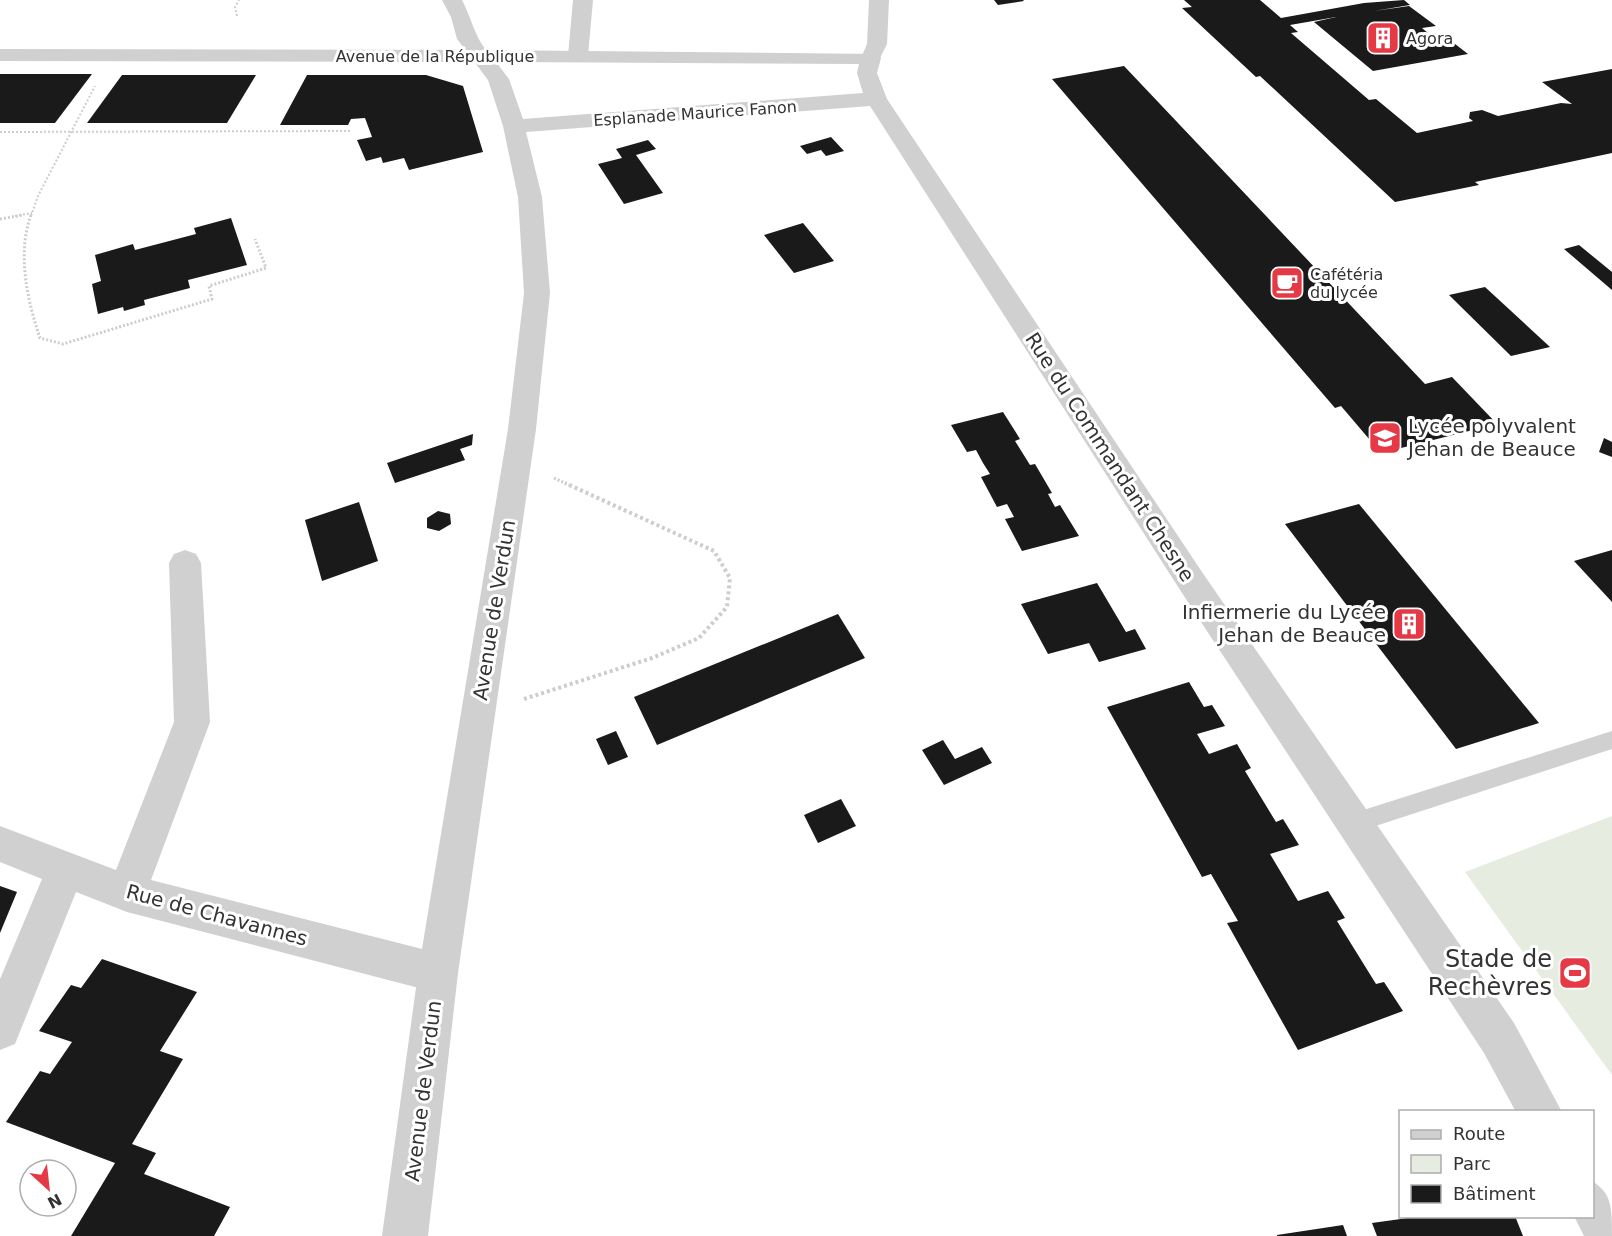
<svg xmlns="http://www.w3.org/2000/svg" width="1612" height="1236" viewBox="0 0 1612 1236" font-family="'DejaVu Sans',sans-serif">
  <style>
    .green { fill: #e6ecdf }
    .building { fill: #1a1a1a }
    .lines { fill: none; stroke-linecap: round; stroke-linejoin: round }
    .path-far2 { stroke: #cdcdcd; stroke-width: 2; stroke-dasharray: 2 2; stroke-linecap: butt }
    .path-far1 { stroke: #cdcdcd; stroke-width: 3; stroke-dasharray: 2 2; stroke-linecap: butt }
    .path { stroke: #cdcdcd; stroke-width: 4; stroke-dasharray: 3 3; stroke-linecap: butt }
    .service { fill: #d0d0d0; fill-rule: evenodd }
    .minor { fill: #d0d0d0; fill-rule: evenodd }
    .tertiary { fill: #d0d0d0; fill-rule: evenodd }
    .labels { text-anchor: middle; stroke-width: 6; stroke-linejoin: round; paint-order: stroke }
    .far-poi-label { font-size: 16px; fill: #333; stroke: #fff; text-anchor: start }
    .far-street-label { font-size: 16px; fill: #333; stroke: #fff }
    .poi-label { font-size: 20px; fill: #333; stroke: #fff; text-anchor: start }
    .street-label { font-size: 20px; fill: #333; stroke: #fff }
    .near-poi-label { font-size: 24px; fill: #333; stroke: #fff; text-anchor: end }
  </style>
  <rect width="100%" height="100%" fill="#fff"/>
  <path class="green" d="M1612,816V1075L1465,872Z"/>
  <g class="building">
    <path d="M994,0H1023L1024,1L998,5Z"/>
    <path d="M1184,0H1260L1281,18L1364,3L1404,0L1410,5L1374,11L1409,6L1436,26L1422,28L1435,39L1446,37L1468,54L1373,71L1314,22L1336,17L1290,25L1298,32L1291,33L1369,100L1376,99L1417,133L1473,121L1469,118L1470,112L1482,110L1498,116L1561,103L1572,104L1542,82L1612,69V153L1475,182L1479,185L1395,202L1260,76L1256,77L1182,8L1192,7Z"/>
    <path d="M1124,66L1425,384L1452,377L1497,424L1381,453L1341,406L1335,408L1052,79Z"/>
    <path d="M0,74H92L55,123H0Z"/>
    <path d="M122,75H256L227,123H87Z"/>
    <path d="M307,75H426L463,86L483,152L409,170L404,158L383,163L381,157L366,161L357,140L372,137L365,118L351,119L348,125H280Z"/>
    <path d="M831,137L844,151L826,156L821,150L807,154L800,146Z"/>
    <path d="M648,140L656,149L636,155L663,193L624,204L598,164L622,158L616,149Z"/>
    <path d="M231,218L247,265L188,280L190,288L144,300L145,305L124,311L123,307L98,314L92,284L101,281L95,255L133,244L135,250L196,234L194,228Z"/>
    <path d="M803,223L834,261L794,273L764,235Z"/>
    <path d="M1579,245L1612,272V290L1564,249Z"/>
    <path d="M1485,287L1550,347L1511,356L1449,295Z"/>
    <path d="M1003,412L1020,439L1015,441L1030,465L1035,464L1052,493L1048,494L1055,507L1060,505L1079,536L1022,551L1005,519L1014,517L1007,504L997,507L981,477L990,474L983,463L976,450L967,452L951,425Z"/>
    <path d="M473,434L472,445L460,449L465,460L395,483L387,463Z"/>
    <path d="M1604,438L1612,442V457L1599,452Z"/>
    <path d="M359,502L378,561L322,581L305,520Z"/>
    <path d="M1359,504L1539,723L1456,749L1285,524Z"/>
    <path d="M438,511L450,514L451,524L439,531L427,528V518Z"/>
    <path d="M1612,550V602L1574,561Z"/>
    <path d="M1097,583L1126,632L1135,629L1146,649L1099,662L1089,643L1048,654L1021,604Z"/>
    <path d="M838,614L865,658L657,745L634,697Z"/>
    <path d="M1189,682L1204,707L1212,705L1225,726L1197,734L1209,754L1237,744L1251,768L1245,771L1276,822L1283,819L1299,845L1270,854L1298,901L1328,891L1345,918L1337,921L1376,984L1384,982L1403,1011L1298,1050L1227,923L1238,921L1211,874L1202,877L1107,707Z"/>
    <path d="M616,731L628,757L608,765L596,739Z"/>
    <path d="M943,740L955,759L982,747L992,763L944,785L922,750Z"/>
    <path d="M841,799L856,826L818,843L804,815Z"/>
    <path d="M0,886L17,892L0,933Z"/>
    <path d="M102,959L197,992L160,1051L183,1059L132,1144L156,1153L144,1174L230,1207L214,1236H71L115,1163L6,1122L40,1071L50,1074L72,1042L39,1031L71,985L81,988Z"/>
    <path d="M1422,1216H1515L1523,1236H1377L1372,1223Z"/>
    <path d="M1343,1225L1347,1236H1277V1235Z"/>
  </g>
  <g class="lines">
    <g class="path-far2">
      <path d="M237,16L235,7L239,0"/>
      <path d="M0,132L350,131"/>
      <path d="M15,216L32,213"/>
      <path d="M31,216L38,196L95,86"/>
    </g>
    <g class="path-far1">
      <path d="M31,215C17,253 27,300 40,338L63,344L212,299L209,286L266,268L255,239"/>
      <path d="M0,219L23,215"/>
      <path d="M554,478L569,485"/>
    </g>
    <path class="path" d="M524,699L652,658L699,638L727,607L730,578L714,551L565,483"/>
    <path class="service" d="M1612,731V749L1354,833L1346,830L1343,823L1346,816L1354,813Z"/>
    <g class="minor">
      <path d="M573,0H593L588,56L585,60H571L568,56Z"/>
      <path d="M869,0H889L887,44L878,62H864L861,58L867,44Z"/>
      <path d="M0,49L482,50L489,52L492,56L489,60L482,62L0,61Z"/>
      <path d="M185,550L196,554L201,563L210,722L151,880L438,953L452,959L458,973L452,987L438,993L127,912L76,892L15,1044L0,1050V979L42,879L0,862V826L116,870L174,722L169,563L174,554Z"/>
    </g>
    <g class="tertiary">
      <path d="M442,0H462C471,17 474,35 486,50L878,54L881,58L877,73L887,99L1204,575L1514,1023L1562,1112H1516L1484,1053L1182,593L870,106L526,132L542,197L550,293L536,429L458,973L428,1236H382L418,973L508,429L524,293L518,197L503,126L488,80L457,39L451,17ZM496,62L859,64L857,73L863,93L523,119L509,79Z"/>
      <path d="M1592,1181C1612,1193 1612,1208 1612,1236H1584L1574,1216H1592Z"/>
    </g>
  </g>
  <defs>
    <g id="building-square" transform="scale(1.725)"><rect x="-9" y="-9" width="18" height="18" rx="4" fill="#e63946" stroke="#fff"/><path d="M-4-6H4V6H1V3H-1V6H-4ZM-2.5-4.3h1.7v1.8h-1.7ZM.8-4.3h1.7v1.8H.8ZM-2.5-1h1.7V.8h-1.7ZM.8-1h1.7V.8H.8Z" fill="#fff"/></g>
    <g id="cafe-square" transform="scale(1.725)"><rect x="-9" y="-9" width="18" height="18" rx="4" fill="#e63946" stroke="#fff"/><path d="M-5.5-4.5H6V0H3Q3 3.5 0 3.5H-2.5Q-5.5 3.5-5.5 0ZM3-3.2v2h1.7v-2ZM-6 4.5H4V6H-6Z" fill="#fff"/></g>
    <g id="school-square" transform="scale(1.725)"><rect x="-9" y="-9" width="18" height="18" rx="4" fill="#e63946" stroke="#fff"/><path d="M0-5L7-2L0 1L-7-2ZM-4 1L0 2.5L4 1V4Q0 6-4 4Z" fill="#fff"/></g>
    <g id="stadium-square" transform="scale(1.725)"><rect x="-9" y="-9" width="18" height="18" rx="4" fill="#e63946" stroke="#fff"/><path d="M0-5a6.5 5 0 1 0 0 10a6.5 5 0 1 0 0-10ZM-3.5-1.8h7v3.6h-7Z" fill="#fff"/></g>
  </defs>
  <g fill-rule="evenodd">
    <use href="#building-square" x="1383" y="38"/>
    <use href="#cafe-square" x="1287" y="283"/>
    <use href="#school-square" x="1385" y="438"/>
    <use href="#building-square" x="1409" y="624"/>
    <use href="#stadium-square" x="1575" y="973"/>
  </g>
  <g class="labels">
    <g class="far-poi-label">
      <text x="1406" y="44">Agora</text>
      <text x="1310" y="280">Cafétéria<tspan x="1310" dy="18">du lycée</tspan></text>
    </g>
    <g class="far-street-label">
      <text x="435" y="62">Avenue de la République</text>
      <text transform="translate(695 113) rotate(-4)" y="6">Esplanade Maurice Fanon</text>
    </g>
    <g class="poi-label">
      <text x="1408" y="433">Lycée polyvalent<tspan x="1408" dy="23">Jehan de Beauce</tspan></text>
      <text x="1386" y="619" text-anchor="end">Infiermerie du Lycée<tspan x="1386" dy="23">Jehan de Beauce</tspan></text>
    </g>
    <g class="street-label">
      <text transform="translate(1110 457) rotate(57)" y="7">Rue du Commandant Chesne</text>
      <text transform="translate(494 610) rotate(-81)" y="7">Avenue de Verdun</text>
      <text transform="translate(217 915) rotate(15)" y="7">Rue de Chavannes</text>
      <text transform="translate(423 1091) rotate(-83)" y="7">Avenue de Verdun</text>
    </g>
    <g class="near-poi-label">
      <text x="1552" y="967">Stade de<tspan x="1552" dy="28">Rechèvres</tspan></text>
    </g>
  </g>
  <rect x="1399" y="1110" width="195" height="108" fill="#ffffff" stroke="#adadad" stroke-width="1.5"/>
  <rect x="1411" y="1130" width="30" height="9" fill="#d0d0d0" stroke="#adadad" stroke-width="1.5"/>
  <text x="1453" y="1140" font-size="18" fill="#333333">Route</text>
  <rect x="1411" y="1155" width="30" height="18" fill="#e6ecdf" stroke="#adadad" stroke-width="1.5"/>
  <text x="1453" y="1170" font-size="18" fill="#333333">Parc</text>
  <rect x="1411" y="1185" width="30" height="18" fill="#1a1a1a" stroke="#adadad" stroke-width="1.5"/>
  <text x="1453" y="1200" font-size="18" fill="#333333">Bâtiment</text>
  <g transform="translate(48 1188) rotate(153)"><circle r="28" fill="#ffffff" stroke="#adadad" stroke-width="1.5"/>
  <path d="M0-4.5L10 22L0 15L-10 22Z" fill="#e63946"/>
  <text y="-9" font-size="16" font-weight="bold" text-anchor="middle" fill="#333333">N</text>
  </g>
</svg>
